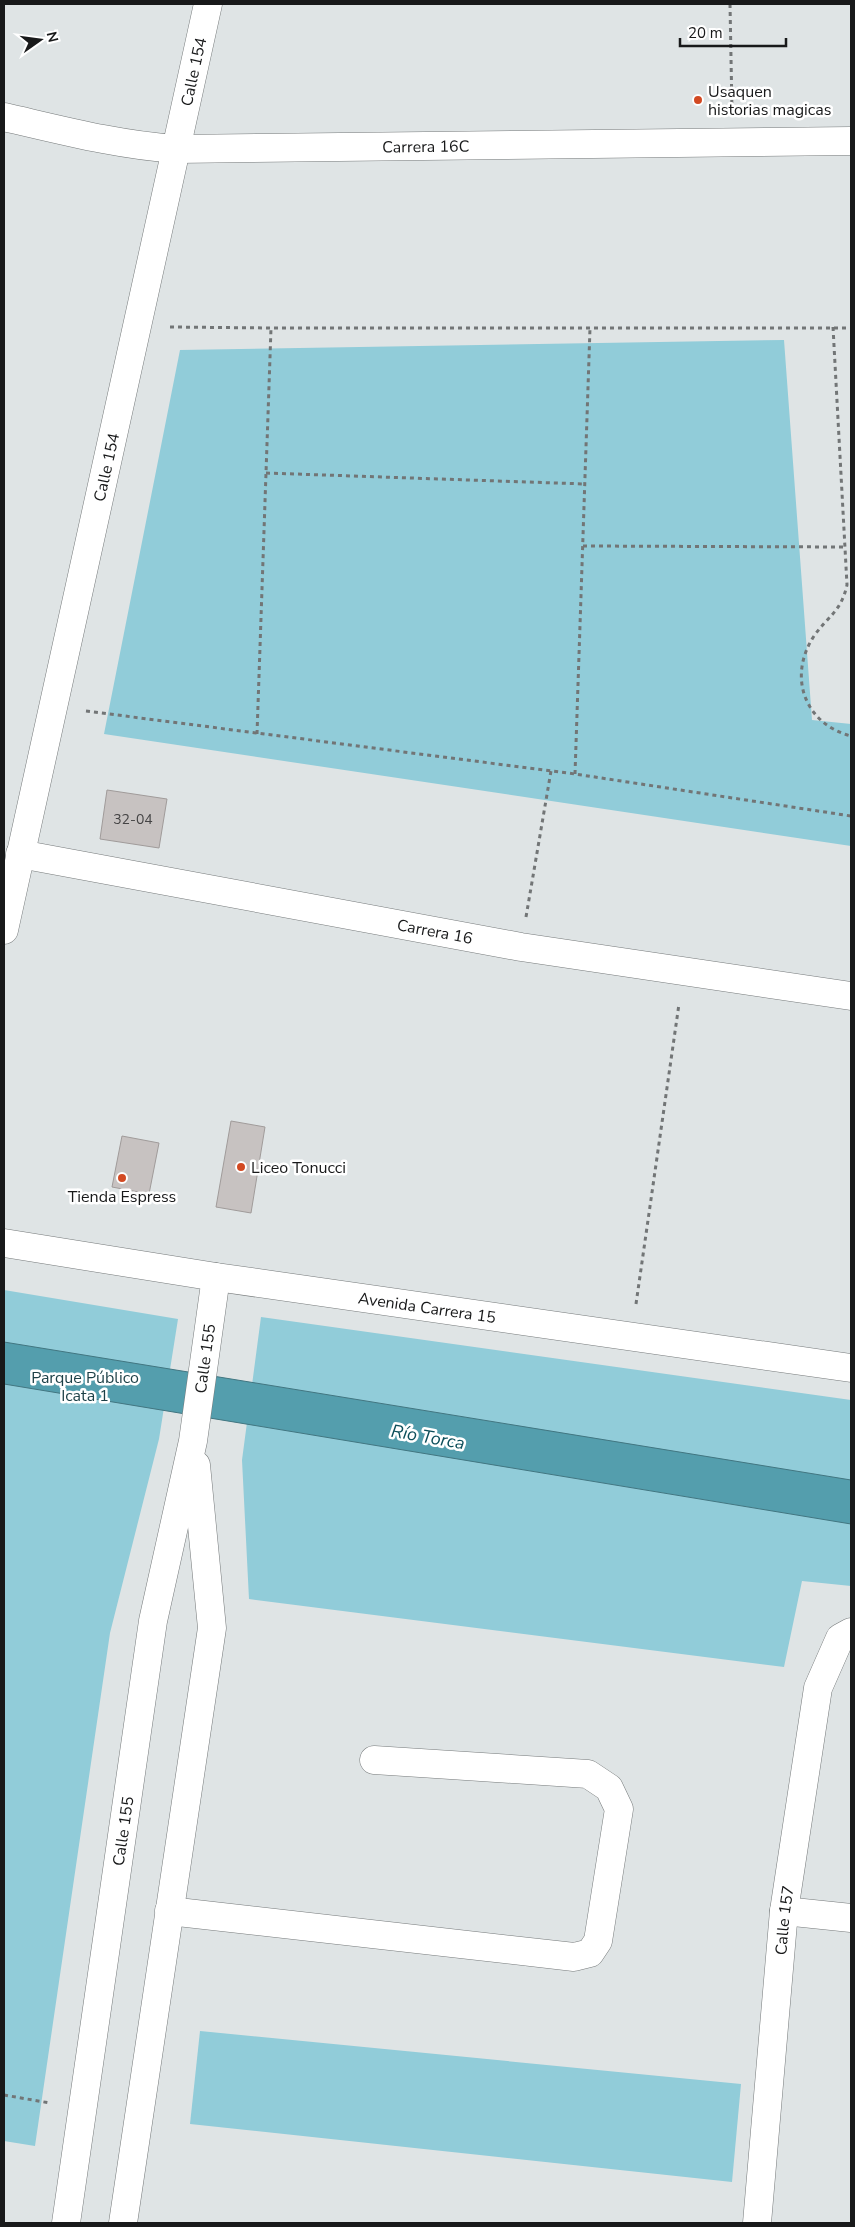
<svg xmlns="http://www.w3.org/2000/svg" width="855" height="2227" viewBox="0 0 855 2227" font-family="'Nunito Sans',sans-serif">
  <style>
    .green { fill: #91ccd9 }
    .water { fill: #549ead; stroke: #427681 }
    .building { fill: #c7c2c1; stroke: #a09b9a }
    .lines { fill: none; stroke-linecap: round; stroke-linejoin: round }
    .minor-casing { stroke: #767a7b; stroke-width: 29 }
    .path { stroke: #727576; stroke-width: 3; stroke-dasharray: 4 4; stroke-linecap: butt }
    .minor { stroke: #fff; stroke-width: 28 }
    .poi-dot { fill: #d24922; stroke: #fff; stroke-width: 2 }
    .labels { text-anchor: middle; stroke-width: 5; stroke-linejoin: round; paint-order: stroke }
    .number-label { font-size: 14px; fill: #444344 }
    .street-label { font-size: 16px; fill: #18191a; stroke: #fff }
    .poi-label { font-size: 16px; fill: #18191a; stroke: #fff; text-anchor: start }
    .park-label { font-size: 16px; fill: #1b3f46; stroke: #fff }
    .water-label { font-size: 18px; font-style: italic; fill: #0d4f5b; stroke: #fff }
  </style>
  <rect width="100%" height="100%" fill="#dfe4e5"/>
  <g class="green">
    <path d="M784,340L812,720L851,724V846L104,734L180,350Z"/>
    <path d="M4,1290L178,1319L159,1439L110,1633L35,2146L4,2141Z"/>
    <path d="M261,1317L851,1400V1586L802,1581L784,1667L249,1599L242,1460Z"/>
    <path d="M200,2031L741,2084L732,2182L190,2124Z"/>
  </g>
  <path class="water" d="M4,1342L851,1480V1524L4,1384Z"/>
  <g class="building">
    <path d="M107,790L167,799L159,848L100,839Z"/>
    <path d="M231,1121L265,1127L251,1213L216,1207Z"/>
    <path d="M122,1136L159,1143L149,1194L112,1187Z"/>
  </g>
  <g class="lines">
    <g class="minor-casing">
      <g id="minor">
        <path id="s1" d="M4,117C61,130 117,145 176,149L851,141"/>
        <path id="s2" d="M20,854L521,947L851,996"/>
        <path id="s3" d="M4,930L208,4"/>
        <path id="s4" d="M4,1243L216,1277L851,1368"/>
        <path d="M169,1911L574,1957L590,1953L598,1941L619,1809L609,1788L588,1774L374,1760"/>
        <path d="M784,1911L851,1918"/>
        <path id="s5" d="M66,2223L153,1621L193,1441L216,1277"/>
        <path d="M123,2223L212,1628L196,1465"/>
        <path id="s6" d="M757,2223L784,1911L818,1688L840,1638L851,1632"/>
      </g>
    </g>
    <g class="path">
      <path d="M730,4L732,111"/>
      <path d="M170,327L271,328H851"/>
      <path d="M833,327L847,585C841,612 828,616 814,636C787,677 805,724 851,736"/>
      <path d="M266,473L585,484"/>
      <path d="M583,546L845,547"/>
      <path d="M86,711L575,774L851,816"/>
      <path d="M257,734L271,328"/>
      <path d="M575,774L590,328"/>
      <path d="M526,917L551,771"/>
      <path d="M636,1304L679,1004"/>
      <path d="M4,2095L50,2103"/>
    </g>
    <use href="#minor" class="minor"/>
  </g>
  <g class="poi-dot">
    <circle cx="698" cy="100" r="5"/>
    <circle cx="241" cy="1167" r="5"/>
    <circle cx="122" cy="1178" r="5"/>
  </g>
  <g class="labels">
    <g class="number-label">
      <text x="133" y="824">32-04</text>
    </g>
    <g class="street-label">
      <text dy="6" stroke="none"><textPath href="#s3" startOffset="879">Calle 154</textPath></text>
      <text dy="6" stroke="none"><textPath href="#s1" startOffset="425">Carrera 16C</textPath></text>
      <text dy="6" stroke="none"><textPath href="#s3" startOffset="474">Calle 154</textPath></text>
      <text dy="6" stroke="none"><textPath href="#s2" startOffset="422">Carrera 16</textPath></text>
      <text dy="6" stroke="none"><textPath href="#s4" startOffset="428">Avenida Carrera 15</textPath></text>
      <text dy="6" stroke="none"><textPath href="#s5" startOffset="876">Calle 155</textPath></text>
      <text dy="6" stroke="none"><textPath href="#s5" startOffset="396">Calle 155</textPath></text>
      <text dy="6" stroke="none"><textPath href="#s6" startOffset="304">Calle 157</textPath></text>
    </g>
    <g class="poi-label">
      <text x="708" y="97">Usaquen<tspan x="708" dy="18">historias magicas</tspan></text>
      <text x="251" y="1173">Liceo Tonucci</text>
      <text x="122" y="1202" text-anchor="middle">Tienda Espress</text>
    </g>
    <g class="park-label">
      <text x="85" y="1383">Parque Público<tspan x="85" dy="18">Icata 1</tspan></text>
    </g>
    <g class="water-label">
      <text transform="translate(428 1437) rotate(10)" y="6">Río Torca</text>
    </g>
  </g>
  <rect width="855" height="2227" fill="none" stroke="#18191a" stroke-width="10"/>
  <g transform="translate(40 40) rotate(76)" stroke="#ffffff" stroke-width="4" paint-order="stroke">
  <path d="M0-4L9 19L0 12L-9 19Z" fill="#18191a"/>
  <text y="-8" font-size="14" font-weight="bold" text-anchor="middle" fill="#18191a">N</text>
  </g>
  <path d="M680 38v8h106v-8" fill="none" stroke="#18191a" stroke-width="2.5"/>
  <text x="688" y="38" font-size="15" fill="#18191a" stroke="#ffffff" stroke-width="4" paint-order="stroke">20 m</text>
</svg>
